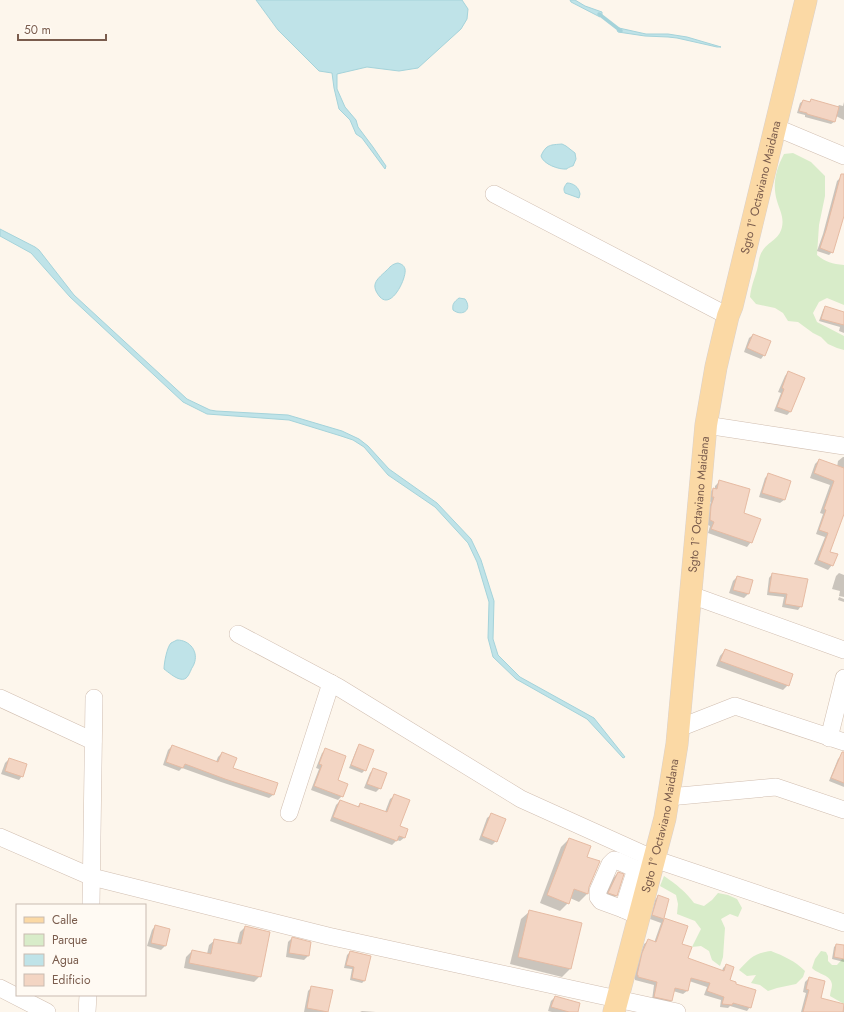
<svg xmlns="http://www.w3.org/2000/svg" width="844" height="1012" viewBox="0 0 844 1012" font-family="Jost,sans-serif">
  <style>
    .green { fill: #d8ecc9 }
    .water { fill: #bfe3e8; stroke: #a5d3da }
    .shadow { fill: #0003 }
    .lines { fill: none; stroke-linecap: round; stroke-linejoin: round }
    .stream { stroke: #a5d3da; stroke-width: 3.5 }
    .building { fill: #f3d5c3; stroke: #e6bba3 }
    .minor-casing { stroke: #d1beb0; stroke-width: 18 }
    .major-casing { stroke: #dad1cd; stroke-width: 23 }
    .minor { stroke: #fff; stroke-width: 17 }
    .major { stroke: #fbd9a5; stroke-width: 22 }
    .labels { text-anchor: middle; stroke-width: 4; stroke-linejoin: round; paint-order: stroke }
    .street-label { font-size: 12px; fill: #7a5c4d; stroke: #fffaf3 }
  </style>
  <rect width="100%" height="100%" fill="#fdf6ec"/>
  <g class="green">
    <path d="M793,153L811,162L825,176V196L819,225L817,255C826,262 832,264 844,265V305L827,298L819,302L813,313L817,322L844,336V350L837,348L828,344L821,337L813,333L798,322L788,321L783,313L775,308L756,304L750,297C751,287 754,280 757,270C759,263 758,257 763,250C769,241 779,240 782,227C784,217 780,211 777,201C772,184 776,169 784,154Z"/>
    <path d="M664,876C677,885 685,891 694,903L704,906L712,900L718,893L728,895L737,899L742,908L738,917L730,914L721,919L725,928L723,957L720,966L712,960L709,951L701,946L692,947L701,929L695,921L677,914L678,904L676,895L660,886Z"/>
    <path d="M771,951C784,956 795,961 805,971L803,977L796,984L777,988L768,991L760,985L751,983L756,975L747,976L739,970C750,958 754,953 771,951Z"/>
    <path d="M821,951L826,952L828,956V961L832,965H837L844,957V1004L830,996C830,992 832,989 832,985C832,975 817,974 812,968L815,959Z"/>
  </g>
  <g class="water">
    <path d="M256,0H462L468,9L467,19L461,29L418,68L399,71L367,67L337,74V89L345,107L356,120L358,127L373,147L386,166L385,169L362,138L356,134L350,120L339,109L334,88L332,73L319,71L278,30Z"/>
    <path d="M570,0H575L585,6L602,12V15L600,17L571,2Z"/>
    <path d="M619,28L646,34H668L687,37L721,47H717L677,38L668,37L645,36L618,32L617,30Z"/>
    <path d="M562,144L566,146L575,153L576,159L573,166C572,166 567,168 567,169C559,170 543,164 541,156C546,144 551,145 562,144Z"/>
    <path d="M567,183C573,183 579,187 580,194L579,198L565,193C563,189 564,187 567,183Z"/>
    <path d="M0,229L35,247L39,250L74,295L187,399L210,410L216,411L288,415L342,431L359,439L368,446L389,469L437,503L471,539L481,560L494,601L493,639L498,655L520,677L594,718L625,757L623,758L587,719L516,679L493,657L488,638L489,602L477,562L468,543L435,507L388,475L364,447L353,440L341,436L289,420L207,414L183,402L70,297L31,253L0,236Z"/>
    <path d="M398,263C401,264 404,265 405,269C407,277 392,310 380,297C370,285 376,280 386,271C390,267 392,264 398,263Z"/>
    <path d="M459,298L465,299C473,310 462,317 453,310C452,304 454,302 459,298Z"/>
    <path d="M177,640C190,640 199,652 194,664C194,665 191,669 191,670C189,674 187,681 180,679C175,678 168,672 164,669C164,663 167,647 171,643C173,642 175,641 177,640Z"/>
  </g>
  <g class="shadow">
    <path d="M811,100L837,108L839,105L843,106L844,102V120L836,116L834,122L831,124L805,117V115L797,113L800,103L803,101L809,102Z"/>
    <path d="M840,178L844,179V212L832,252L829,255L817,251L823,234L837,181Z"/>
    <path d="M825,307L844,313V333L839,331L840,327L819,321L823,310Z"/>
    <path d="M753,335L764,355L761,359L744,352L749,338Z"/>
    <path d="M788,372L790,412L787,415L774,411L781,393L778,392L785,376Z"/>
    <path d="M843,457H844V512L829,552L832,565L828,570L814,564L825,537L816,534L823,514L820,513L830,485L810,478L815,464L819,460L837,467L838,461Z"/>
    <path d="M768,475L789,481L784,500L780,503L759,497L765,478Z"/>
    <path d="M720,481L742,514L751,542L747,547L708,533L710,526L706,524L707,511L711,502L708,501L709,493L713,489H715V486Z"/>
    <path d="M839,573L844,575V597L839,596L840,591L832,589L836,576Z"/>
    <path d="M772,574L801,606L798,610L782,607L784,597L767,595L769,578Z"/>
    <path d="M737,577L752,581L748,594L744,598L729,593L733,581Z"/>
    <path d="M839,597L844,599V602L838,600Z"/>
    <path d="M725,650L788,685L783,690L716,666L720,656Z"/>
    <path d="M360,745L365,770L362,773L349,768L357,748Z"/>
    <path d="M172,746L216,762L218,757L222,753L232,769L273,795L269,798L221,782L182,768L179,771L163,765L168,750Z"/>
    <path d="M326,750L342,796L338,800L311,790L319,769L316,768L322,753Z"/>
    <path d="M841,756L844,757V787L829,781L838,759Z"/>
    <path d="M9,759L22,776L19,780L1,774L5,763Z"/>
    <path d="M374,769L380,788L376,792L364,788L370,773Z"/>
    <path d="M394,796L398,827L404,838L400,841L397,840L392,845L330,821L336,805L340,801L357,807L360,804L385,812L390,799Z"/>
    <path d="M491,815L496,841L492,845L479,840L487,818Z"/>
    <path d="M569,839L585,857L588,887L587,894L579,902L570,898L568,903L560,911L540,903L561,847Z"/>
    <path d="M618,873L616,896L608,903L601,901L610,881Z"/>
    <path d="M658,896L668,900L663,919L686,927L681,944L687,959L722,971L723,968L726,965L729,981L735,985L750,1007L747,1011L730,1006L728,1008L720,1007L721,1000L704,995L707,987L689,981L687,991L683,994L673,991L672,1000L668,1004L652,1000L654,985L635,980V979L634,978L639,958L644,944L648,941L654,943L661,923L650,919L655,900Z"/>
    <path d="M529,912L570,969L562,977L510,964L521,919Z"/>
    <path d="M155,926L169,930L165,946L161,950L147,946L152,930Z"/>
    <path d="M245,927L260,976L254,982L184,968L186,957L192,951L207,954L209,945L215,940L237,944L240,932Z"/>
    <path d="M292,938L310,943L308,956L304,960L286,957L288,942Z"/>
    <path d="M836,945L844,946V962L832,959L834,947Z"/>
    <path d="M350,952L365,980L362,983L350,980L352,969L344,968L347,955Z"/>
    <path d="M809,978L820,999L844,1005V1012H801L806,993L803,992L805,982Z"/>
    <path d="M312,987L331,991L327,1012H304L308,991Z"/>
    <path d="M555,997L577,1012H552L548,1011L551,1001Z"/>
    <path d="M362,1011L376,1012H360Z"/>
  </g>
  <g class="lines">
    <path class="stream" d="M599,14L621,31"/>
  </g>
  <g class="building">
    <path d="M811,99L839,107L835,122L807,114V113L799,111L803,100L810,102Z"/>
    <path d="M841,174H844V216L833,253L820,248L826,230Z"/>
    <path d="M825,306L844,312V325L821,319Z"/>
    <path d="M753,334L771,341L765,356L747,348Z"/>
    <path d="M788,371L805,378L791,412L777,407L784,389L782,388Z"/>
    <path d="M819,459L844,468V514L830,552L838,554L833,566L818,560L828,533L819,530L826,510L824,509L834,481L814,473Z"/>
    <path d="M768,473L791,481L785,500L762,493Z"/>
    <path d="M719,480L750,489L744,513L761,519L752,543L711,529L714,522L710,520L711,506L714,497H712L713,488L717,489Z"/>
    <path d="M772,573L808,579L802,607L785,604L787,594L769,592Z"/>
    <path d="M737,576L753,580L749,594L733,590Z"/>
    <path d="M725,649L793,674L789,686L720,661Z"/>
    <path d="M359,744L374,750L366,771L351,765Z"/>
    <path d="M172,745L218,762L222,752L237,758L233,768L278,783L274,795L225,779L185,764L183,768L166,762Z"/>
    <path d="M325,748L346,756L338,780L348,784L343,797L314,786L322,765L319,764Z"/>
    <path d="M842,752H844V783L831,778Z"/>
    <path d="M9,758L27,764L23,777L5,771Z"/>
    <path d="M373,768L387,773L381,789L367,784Z"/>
    <path d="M394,794L410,800L400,826L408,829L405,838L399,836L397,841L333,817L340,800L359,807L360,803L387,812Z"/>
    <path d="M491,813L506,819L497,842L482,836Z"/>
    <path d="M569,838L591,846L587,857L600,861L589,887L588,894L574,889L569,904L547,895Z"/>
    <path d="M618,872L624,874L617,896L608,893Z"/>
    <path d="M658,895L669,899L664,918L688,926L682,944L692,947L688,958L724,971L726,964L734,967L730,980L736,982V984L756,990L751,1008L733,1003L732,1005L722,1004L724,997L707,991L710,983L691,978L688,991L675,988L672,1001L654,997L657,982L638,977V975H637L642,953L648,939L656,942L664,919L652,915Z"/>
    <path d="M529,910L582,923L571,969L518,957Z"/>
    <path d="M155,925L170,929L166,946L151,943Z"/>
    <path d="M245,926L270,932L261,977L189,963L192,950L211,954L214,939L241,944Z"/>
    <path d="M292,937L311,942L309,956L289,953Z"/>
    <path d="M836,944L844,945V959L834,957Z"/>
    <path d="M350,951L371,956L365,981L352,978L354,967L346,965Z"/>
    <path d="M809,977L825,981L821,998L844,1004L843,1012H803L809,990L806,989Z"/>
    <path d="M311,986L333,990L328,1012L307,1008Z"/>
    <path d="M555,996L580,1003L578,1012H569L551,1007Z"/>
  </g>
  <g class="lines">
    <g class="minor-casing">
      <g id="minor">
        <path d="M775,127L844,156"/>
        <path d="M494,194L728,316"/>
        <path d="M706,425L844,446"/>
        <path d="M691,595L844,650"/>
        <path d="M238,634L338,687L521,799L654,859L844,923"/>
        <path d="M0,698L93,741"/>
        <path d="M679,728L735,706L844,742"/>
        <path d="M829,738L844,678"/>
        <path d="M669,797L776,787L844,810"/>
        <path d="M289,813L331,683"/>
        <path d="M0,837L92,877L328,936L677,1012"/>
        <path d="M91,905L94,698"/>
        <path d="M623,909L601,901L598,897V891L610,864L614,860L618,861L636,869"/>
        <path d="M634,914L623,909L636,869L646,872"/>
        <path d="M0,988L47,1012"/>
        <path d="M87,1012L88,995"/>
      </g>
    </g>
    <g class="major-casing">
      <g id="major">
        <path id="s1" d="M614,1012L665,818L677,744L706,425L716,367L728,316L732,306L806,0"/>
      </g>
    </g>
    <use href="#minor" class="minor"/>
    <use href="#major" class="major"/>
  </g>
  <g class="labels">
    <g class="street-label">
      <text dy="4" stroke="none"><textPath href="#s1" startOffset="840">Sgto 1° Octaviano Maidana</textPath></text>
      <text dy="4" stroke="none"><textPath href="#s1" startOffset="516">Sgto 1° Octaviano Maidana</textPath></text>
      <text dy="4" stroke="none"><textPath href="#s1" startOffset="192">Sgto 1° Octaviano Maidana</textPath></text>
    </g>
  </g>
  <rect x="16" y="904" width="130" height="92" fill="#fffaf3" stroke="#cabbb1"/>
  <rect x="24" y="917" width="20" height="6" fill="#fbd9a5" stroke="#cabbb1"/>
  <text x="52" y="924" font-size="12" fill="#7a5c4d">Calle</text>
  <rect x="24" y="934" width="20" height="12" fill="#d8ecc9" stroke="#cabbb1"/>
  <text x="52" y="944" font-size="12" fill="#7a5c4d">Parque</text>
  <rect x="24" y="954" width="20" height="12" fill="#bfe3e8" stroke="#cabbb1"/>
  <text x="52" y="964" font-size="12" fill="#7a5c4d">Agua</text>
  <rect x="24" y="974" width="20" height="12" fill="#f3d5c3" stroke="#cabbb1"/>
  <text x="52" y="984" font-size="12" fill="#7a5c4d">Edificio</text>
  <path d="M18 34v6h88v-6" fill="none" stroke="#7a5c4d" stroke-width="2"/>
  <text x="24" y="34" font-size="12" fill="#7a5c4d" stroke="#fffaf3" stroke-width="3" paint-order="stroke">50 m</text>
</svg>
